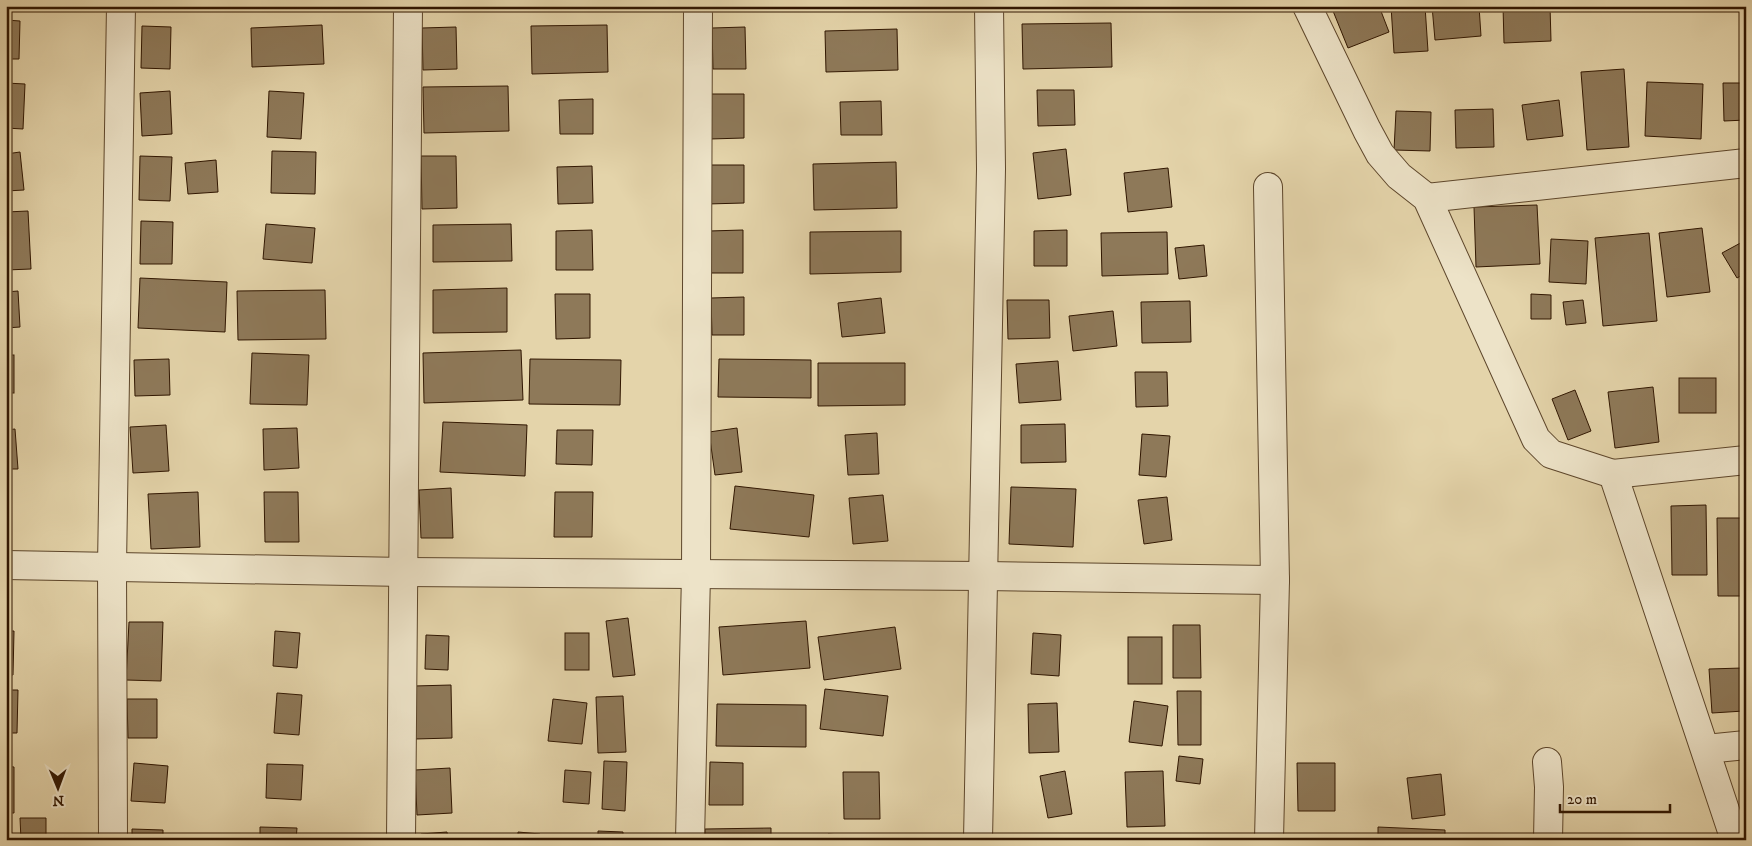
<svg xmlns="http://www.w3.org/2000/svg" width="1752" height="846" viewBox="0 0 1752 846" font-family="'IM FELL DW Pica',serif">
  <style>
    .building { fill: #8e7959; stroke: #301601 }
    .lines { fill: none; stroke-linecap: round; stroke-linejoin: round }
    .minor-casing { stroke: #5d462b; stroke-width: 30 }
    .minor { stroke: #ede3c8; stroke-width: 28 }
  </style>
  <rect width="100%" height="100%" fill="#e4d4aa"/>
  <filter id="stains"><feTurbulence type="fractalNoise" baseFrequency=".004" numOctaves="4"/><feColorMatrix values="0 0 0 0 .2 0 0 0 0 .09 0 0 0 0 .02 0 0 0 .5 -.17"/></filter>
  <radialGradient id="worn" r=".72"><stop offset=".6" stop-color="#630" stop-opacity="0"/><stop offset="1" stop-color="#630" stop-opacity=".3"/></radialGradient>
  <g class="building">
    <path d="M1331,6H1379L1389,32L1348,48Z"/>
    <path d="M1391,6H1425L1428,51L1394,53Z"/>
    <path d="M1432,6H1479L1481,36L1435,40Z"/>
    <path d="M1503,6H1550L1551,41L1504,43Z"/>
    <path d="M6,20L20,21L19,59H6Z"/>
    <path d="M1111,23L1112,67L1023,69L1022,24Z"/>
    <path d="M322,25L324,64L252,67L251,28Z"/>
    <path d="M607,25L608,72L532,74L531,26Z"/>
    <path d="M142,26L171,27L170,69L141,68Z"/>
    <path d="M456,27L457,69L423,70L422,28Z"/>
    <path d="M745,27L746,69H713L712,28Z"/>
    <path d="M897,29L898,70L826,72L825,31Z"/>
    <path d="M1624,69L1629,147L1587,150L1581,72Z"/>
    <path d="M1647,82L1703,84L1701,139L1645,136Z"/>
    <path d="M6,83L25,84L23,129L6,128Z"/>
    <path d="M1723,83H1746V120L1724,121Z"/>
    <path d="M508,86L509,131L424,133L423,87Z"/>
    <path d="M1037,90H1074L1075,125L1038,126Z"/>
    <path d="M170,91L172,134L142,136L140,93Z"/>
    <path d="M269,91L304,93L301,139L267,137Z"/>
    <path d="M710,94H744V138L710,139Z"/>
    <path d="M593,99V134H560L559,100Z"/>
    <path d="M1559,100L1563,136L1527,140L1522,105Z"/>
    <path d="M881,101L882,135H841L840,102Z"/>
    <path d="M1493,109L1494,147L1456,148L1455,110Z"/>
    <path d="M1396,111L1431,112L1430,151L1394,150Z"/>
    <path d="M1066,149L1071,195L1038,199L1033,153Z"/>
    <path d="M272,151L316,152L315,194L271,193Z"/>
    <path d="M20,152L24,190L6,191V154Z"/>
    <path d="M140,156L172,157L170,201L139,200Z"/>
    <path d="M421,156H456L457,208L422,209Z"/>
    <path d="M216,160L218,192L188,194L185,163Z"/>
    <path d="M896,162L897,208L814,210L813,164Z"/>
    <path d="M707,165H744V203L707,204Z"/>
    <path d="M592,166L593,203L558,204L557,167Z"/>
    <path d="M1168,168L1172,207L1128,212L1124,173Z"/>
    <path d="M1537,205L1540,264L1476,267L1474,207Z"/>
    <path d="M28,211L31,269L6,270V212Z"/>
    <path d="M141,221L173,222L172,264H140Z"/>
    <path d="M266,224L315,228L312,263L263,259Z"/>
    <path d="M511,224L512,261L433,262V225Z"/>
    <path d="M1702,228L1710,292L1667,297L1659,233Z"/>
    <path d="M592,230L593,270H556V231Z"/>
    <path d="M743,230V273H709V231Z"/>
    <path d="M1067,230V266H1034V231Z"/>
    <path d="M901,231V272L810,274V232Z"/>
    <path d="M1167,232L1168,274L1102,276L1101,233Z"/>
    <path d="M1649,233L1657,321L1603,326L1595,238Z"/>
    <path d="M1551,239L1588,241L1586,284L1549,282Z"/>
    <path d="M1746,240V273L1737,278L1722,253Z"/>
    <path d="M1204,245L1207,276L1179,279L1175,248Z"/>
    <path d="M140,278L227,282L225,332L138,328Z"/>
    <path d="M507,288V332L433,333V290Z"/>
    <path d="M325,290L326,339L238,340L237,291Z"/>
    <path d="M18,291L20,327L6,328V292Z"/>
    <path d="M555,294H590V338L556,339Z"/>
    <path d="M1531,294L1551,295V319H1531Z"/>
    <path d="M744,297V335H712L711,298Z"/>
    <path d="M881,298L885,333L842,337L838,303Z"/>
    <path d="M1007,300H1049L1050,338L1008,339Z"/>
    <path d="M1583,300L1586,323L1566,325L1563,302Z"/>
    <path d="M1190,301L1191,342L1142,343L1141,302Z"/>
    <path d="M1113,311L1117,346L1073,351L1069,316Z"/>
    <path d="M521,350L523,400L424,403L423,353Z"/>
    <path d="M252,353L309,355L307,405L250,404Z"/>
    <rect x="6" y="355" width="8" height="38"/>
    <path d="M169,359L170,395L135,396L134,360Z"/>
    <path d="M530,359L621,360L620,405L529,404Z"/>
    <path d="M719,359L811,360V398L718,397Z"/>
    <path d="M1058,361L1061,400L1019,403L1016,364Z"/>
    <path d="M818,363H905V405L818,406Z"/>
    <path d="M1135,372H1167L1168,406L1136,407Z"/>
    <rect x="1679" y="378" width="37" height="35"/>
    <path d="M1653,387L1659,442L1615,448L1608,392Z"/>
    <path d="M1575,390L1591,431L1568,440L1552,399Z"/>
    <path d="M443,422L527,425L525,476L440,472Z"/>
    <path d="M1065,424L1066,462L1021,463V425Z"/>
    <path d="M166,425L169,471L133,473L130,427Z"/>
    <path d="M297,428L299,468L264,470L263,429Z"/>
    <path d="M737,428L742,472L715,475L709,432Z"/>
    <path d="M15,429L18,469H6V430Z"/>
    <path d="M557,430H593L592,465L556,464Z"/>
    <path d="M877,433L879,474L848,475L845,435Z"/>
    <path d="M1142,434L1170,436L1166,477L1139,475Z"/>
    <path d="M735,486L814,495L809,537L730,529Z"/>
    <path d="M1011,487L1076,489L1073,547L1009,544Z"/>
    <path d="M451,488L453,538H421L419,490Z"/>
    <path d="M6,490L11,491L7,533H6Z"/>
    <path d="M198,492L200,547L151,549L148,494Z"/>
    <path d="M264,492H298L299,542H265Z"/>
    <path d="M555,492H593L592,537H554Z"/>
    <path d="M883,495L888,541L853,544L849,498Z"/>
    <path d="M1167,497L1172,540L1144,544L1138,500Z"/>
    <path d="M1706,505L1707,575H1672L1671,506Z"/>
    <path d="M1717,518H1746V596H1718Z"/>
    <path d="M628,618L635,675L613,677L606,621Z"/>
    <path d="M806,621L810,668L723,675L719,627Z"/>
    <path d="M129,622H163L161,681L126,680Z"/>
    <path d="M1173,625H1200L1201,678H1173Z"/>
    <path d="M895,627L901,669L824,680L818,637Z"/>
    <path d="M6,631H14L13,675H6Z"/>
    <path d="M275,631L300,633L297,668L273,666Z"/>
    <rect x="565" y="633" width="24" height="37"/>
    <path d="M1033,633L1061,635L1059,676L1031,674Z"/>
    <path d="M426,635L449,636L448,670L425,669Z"/>
    <rect x="1128" y="637" width="34" height="47"/>
    <path d="M1742,668L1744,711L1712,713L1709,669Z"/>
    <path d="M451,685L452,738L415,739L414,686Z"/>
    <path d="M825,689L888,696L883,736L820,729Z"/>
    <path d="M6,690H18L17,733H6Z"/>
    <path d="M1177,691H1201V745H1178Z"/>
    <path d="M277,693L302,695L299,735L274,733Z"/>
    <path d="M623,696L626,752L598,753L596,697Z"/>
    <path d="M127,699H157V738H128Z"/>
    <path d="M553,699L587,703L582,744L548,741Z"/>
    <path d="M1134,701L1168,706L1162,746L1129,742Z"/>
    <path d="M1057,703L1059,752L1029,753L1028,704Z"/>
    <path d="M717,704L806,705V747L716,746Z"/>
    <path d="M1179,756L1203,759L1200,784L1176,781Z"/>
    <path d="M604,761L627,762L625,811L602,809Z"/>
    <path d="M710,762L743,763V805H709Z"/>
    <path d="M134,763L168,766L165,803L131,801Z"/>
    <path d="M1297,763H1335V811H1298Z"/>
    <path d="M267,764L303,765L301,800L266,798Z"/>
    <path d="M6,766L14,767V813H6Z"/>
    <path d="M450,768L452,813L417,815L415,770Z"/>
    <path d="M565,770L591,772L589,804L563,802Z"/>
    <path d="M1065,771L1072,814L1048,818L1040,776Z"/>
    <path d="M1163,771L1165,826L1127,827L1125,772Z"/>
    <path d="M843,772H879L880,819H844Z"/>
    <path d="M1441,774L1445,815L1412,819L1407,778Z"/>
    <path d="M20,818H46V840H21Z"/>
    <path d="M260,827L297,828L296,840H260Z"/>
    <path d="M1378,827L1445,830V840H1378Z"/>
    <path d="M771,828V840H705V829Z"/>
    <path d="M132,829L163,830V840H132Z"/>
    <path d="M6,830L11,831V840H6Z"/>
    <path d="M598,831L623,832V840H598Z"/>
    <path d="M447,832L448,840H421V834Z"/>
    <path d="M518,832L540,834V840H518Z"/>
    <path d="M828,834L877,838V840H828Z"/>
    <path d="M587,837V840H548V838Z"/>
  </g>
  <g class="lines">
    <g class="minor-casing">
      <g id="minor">
        <path d="M1307,6L1367,130L1380,154L1399,176L1427,198L1536,439L1551,454L1613,474L1735,840"/>
        <path d="M1268,187L1275,580L1269,840"/>
        <path d="M1427,198L1746,163"/>
        <path d="M1613,474L1746,460"/>
        <path d="M6,565L405,572L984,576L1275,580"/>
        <path d="M1706,749L1746,745"/>
        <path d="M1547,762L1549,787L1548,840"/>
        <path d="M113,840L112,566L121,6"/>
        <path d="M401,840L408,6"/>
        <path d="M690,840L696,574L698,6"/>
        <path d="M978,840L991,169L989,6"/>
      </g>
    </g>
    <use href="#minor" class="minor"/>
  </g>
  <rect width="1752" height="846" fill="none" stroke="#e4d4aa" stroke-width="25"/>
  <rect x="8" y="8" width="1737" height="831" fill="none" stroke="#301601" stroke-width="2.5"/>
  <rect x="12" y="12" width="1727" height="821" fill="none" stroke="#301601"/>
  <g transform="translate(58 788) rotate(179)" stroke="#ede3c8" stroke-width="4" paint-order="stroke">
  <path d="M0-4L9 19L0 12L-9 19Z" fill="#301601"/>
  <text y="-8" font-size="14" font-weight="bold" text-anchor="middle" fill="#301601">N</text>
  </g>
  <path d="M1560 804v8h110v-8" fill="none" stroke="#301601" stroke-width="2.5"/>
  <text x="1567" y="804" font-size="15" fill="#301601" stroke="#ede3c8" stroke-width="4" paint-order="stroke">20 m</text>
  <rect width="100%" height="100%" filter="url(#stains)"/>
  <rect width="100%" height="100%" fill="url(#worn)"/>
</svg>
